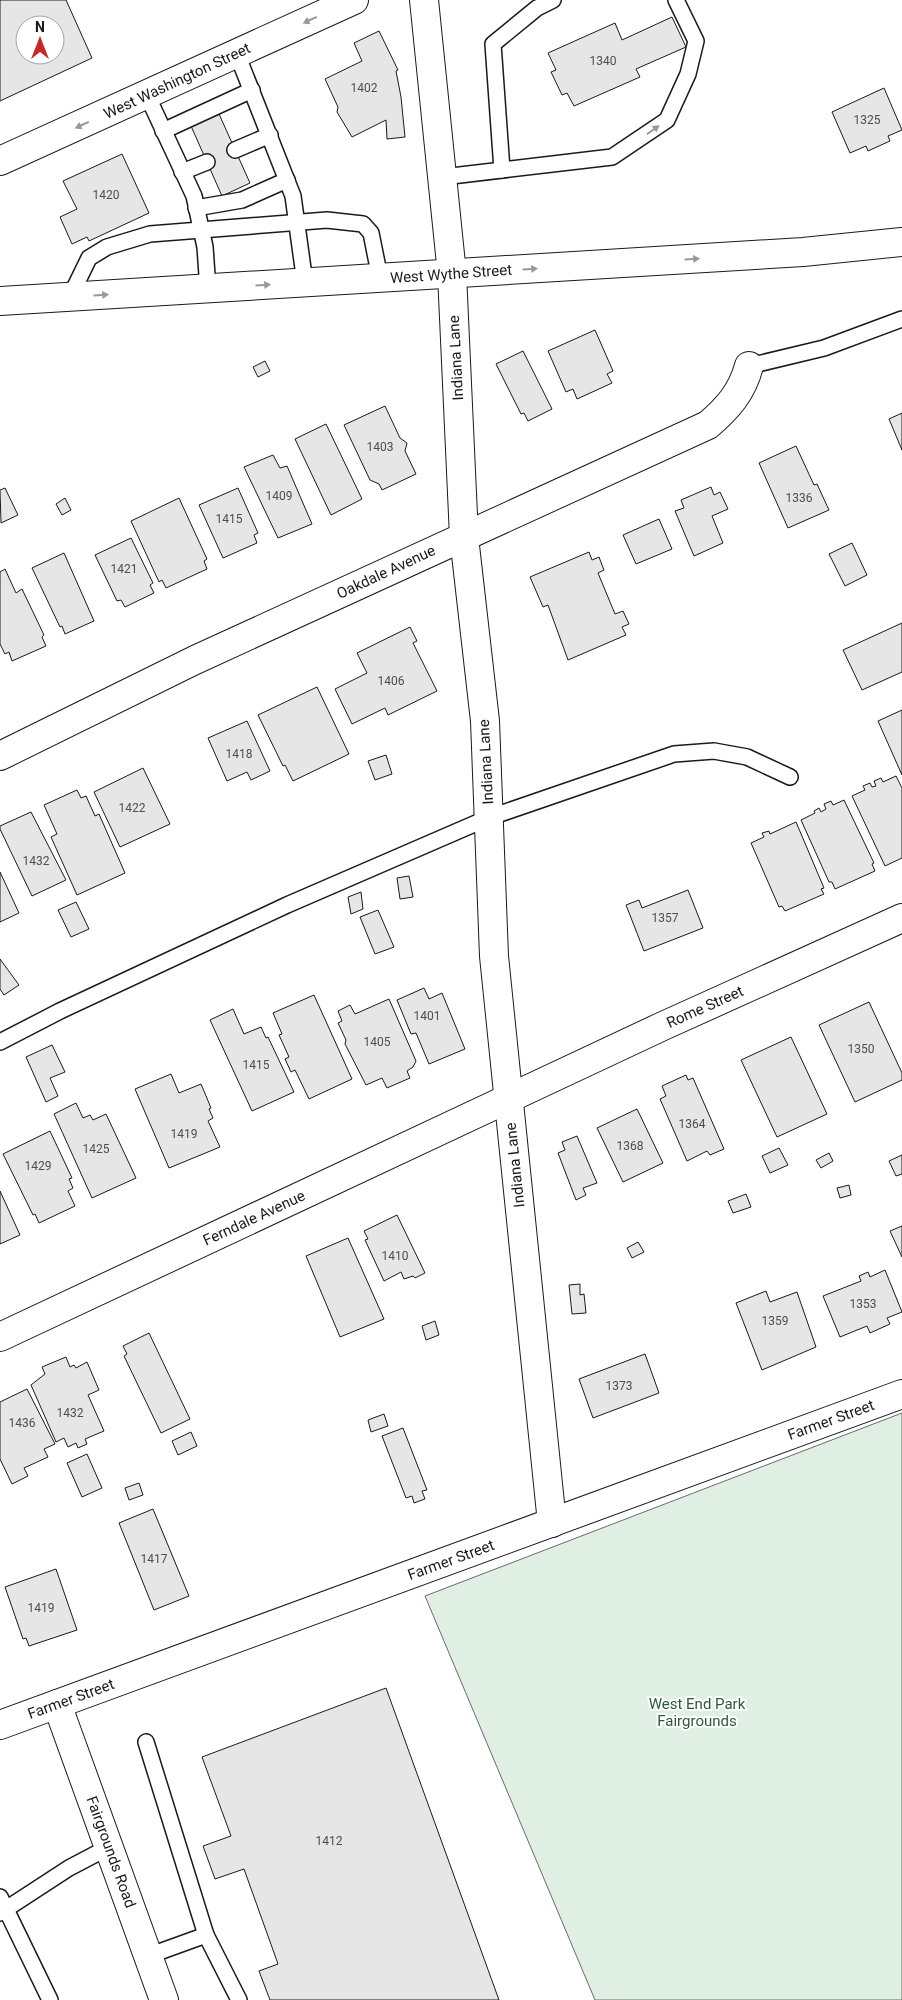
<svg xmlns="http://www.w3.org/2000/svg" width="902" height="2000" viewBox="0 0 902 2000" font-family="Roboto,sans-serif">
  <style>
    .green { fill: #e0efe3; stroke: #6a6a6a }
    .building { fill: #e6e6e6; stroke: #1a1a1a; fill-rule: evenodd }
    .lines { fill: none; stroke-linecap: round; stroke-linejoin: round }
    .lane-casing { stroke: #1a1a1a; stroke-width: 18 }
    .street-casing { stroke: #1a1a1a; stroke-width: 30 }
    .secondary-casing { stroke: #1a1a1a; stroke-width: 30 }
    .primary-casing { stroke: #1a1a1a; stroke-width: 30 }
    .lane { stroke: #fff; stroke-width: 15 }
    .street { stroke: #fff; stroke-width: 28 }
    .secondary { stroke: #fff; stroke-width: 28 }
    .primary { stroke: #fff; stroke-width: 28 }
    .oneway { fill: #989898 }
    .labels { text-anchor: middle; stroke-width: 4; stroke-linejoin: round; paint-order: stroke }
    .number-label { font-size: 12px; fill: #4d4d4d }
    .street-label { font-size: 15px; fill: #1a1a1a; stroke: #fff }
    .park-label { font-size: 15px; fill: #2b5a34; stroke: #fff }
  </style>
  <rect width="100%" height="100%" fill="#fff"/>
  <path class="green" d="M902,1413V2000H595L425,1596Z"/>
  <g class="building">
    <path d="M0,0H66L92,58L0,101ZM25,25H55V55H25Z"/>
    <path d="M672,17L686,47L636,69L640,77L574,106L567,93L562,95L551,72L556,70L548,53L615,23L622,40Z"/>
    <path d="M379,31L398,70L396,71L401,97L405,137L387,139L386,120L352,137L337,112L338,107L325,79L362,61L354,43Z"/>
    <path d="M884,88L902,130L888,136L890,141L868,151L866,146L850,153L832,112Z"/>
    <path d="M219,114L250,183L222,196L191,126Z"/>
    <path d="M122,154L149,213L89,241L87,237L72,244L60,217L77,209L63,181Z"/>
    <path d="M595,330L613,371L607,374L612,383L577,399L573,389L566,392L548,351Z"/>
    <path d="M523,351L552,409L528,421L524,413L521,414L496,364Z"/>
    <path d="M265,361L270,371L258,377L253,367Z"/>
    <path d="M385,406L400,438L407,443L405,451L416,474L382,490L379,484L370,480L344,425Z"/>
    <path d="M902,413V450L889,419Z"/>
    <path d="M326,424L362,499L331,515L295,439Z"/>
    <path d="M796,446L814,485L817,484L829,510L788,528L759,463Z"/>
    <path d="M273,455L280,468L287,466L312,524L278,538L244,467Z"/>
    <path d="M711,487L714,495L720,492L728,509L712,516L723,543L694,556L675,511L684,508L681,500Z"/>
    <path d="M5,488L18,515L1,523L0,490Z"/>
    <path d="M238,488L258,533L254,535L257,543L223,558L199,505Z"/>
    <path d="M65,498L71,510L62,515L56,504Z"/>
    <path d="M179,498L207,559L204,561L207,569L166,588L162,580L159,582L131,521Z"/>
    <path d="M659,519L672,549L636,564L623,535Z"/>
    <path d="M131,538L153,583L150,585L154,593L125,607L121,600L117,601L95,555Z"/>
    <path d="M852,543L867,575L845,586L829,554Z"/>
    <path d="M589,552L592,560L599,557L604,570L598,573L615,614L623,611L629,624L622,627L626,635L568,660L548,605L543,607L530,577Z"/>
    <path d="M64,553L94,621L65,634L62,626L60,627L32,568Z"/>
    <path d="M5,569L16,593L22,589L44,635L42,637L46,646L12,661L9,652L5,654L0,644V572Z"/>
    <path d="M902,623V672L862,690L843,650Z"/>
    <path d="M410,627L417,641L413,643L437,691L388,715L385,708L352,724L335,689L367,673L357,653Z"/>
    <path d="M317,687L349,754L293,781L285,765L283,766L258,715Z"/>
    <path d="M902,710V775L878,721Z"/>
    <path d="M247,721L270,771L251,780L247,772L227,781L208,738Z"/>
    <path d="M386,755L392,774L375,780L368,761Z"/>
    <path d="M143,768L170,824L120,847L94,792Z"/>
    <path d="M896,776L902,788V858L885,866L852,796L865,790L863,786L870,783L872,787L876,786L874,781L881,778L883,782Z"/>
    <path d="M77,790L81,798L86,796L95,816L99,814L125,873L77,895L51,837L57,834L44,805Z"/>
    <path d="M844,800L874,863L872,864L875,871L835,889L832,882H829L801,820L815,813L814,811L819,808L821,812L826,809L824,804L831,801L833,805Z"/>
    <path d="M31,812L66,880L32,896L0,829V826Z"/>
    <path d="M796,822L824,888L821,889L824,894L785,911L782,906L779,907L751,843L764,837L762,833L769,831L770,834Z"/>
    <path d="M0,872L19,913L0,922Z"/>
    <path d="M409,876L413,897L400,899L397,878Z"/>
    <path d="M688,890L703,928L644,951L626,905L639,900L642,908Z"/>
    <path d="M361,892L363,909L351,914L348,897Z"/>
    <path d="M76,902L89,929L71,937L58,910Z"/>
    <path d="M378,910L394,947L375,954L360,917Z"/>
    <path d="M0,959L19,985L4,995L0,989Z"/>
    <path d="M424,988L429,999L442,993L465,1049L429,1064L416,1033L411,1034L397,1000Z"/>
    <path d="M314,995L352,1079L309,1099L295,1070L291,1072L285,1059L289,1057L279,1035L282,1034L273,1013Z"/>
    <path d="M389,999L416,1061L413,1067L407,1071L410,1078L387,1088L382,1078L366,1085L345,1044L346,1040L338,1023L342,1021L338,1011L350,1005L355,1014Z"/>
    <path d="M869,1002L902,1073V1080L855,1102L819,1025Z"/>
    <path d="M233,1009L244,1034L261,1027L266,1038L268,1037L294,1092L252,1111L210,1020Z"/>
    <path d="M791,1037L827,1114L777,1137L741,1060Z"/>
    <path d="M52,1045L65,1072L50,1078L58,1096L46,1102L26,1057Z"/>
    <path d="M171,1074L179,1093L201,1084L211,1108L209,1109L213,1118L208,1121L220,1147L169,1168L135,1089Z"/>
    <path d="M686,1075L688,1080L693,1078L724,1149L710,1155L707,1151L687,1161L660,1099L666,1096L662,1086Z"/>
    <path d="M76,1103L83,1118L90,1115L93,1120L106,1114L136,1178L92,1198L54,1114Z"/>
    <path d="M637,1109L663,1163L623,1182L597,1128Z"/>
    <path d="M50,1131L72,1178L69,1179L73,1188L68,1191L75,1206L39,1223L35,1214L33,1215L3,1154Z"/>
    <path d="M577,1136L597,1183L583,1188L586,1195L576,1200L558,1153L565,1150L562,1142Z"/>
    <path d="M779,1148L788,1165L770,1173L762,1156Z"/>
    <path d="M829,1153L833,1161L821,1168L816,1160Z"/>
    <path d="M902,1155V1174L896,1176L889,1161Z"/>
    <path d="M849,1185L851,1195L840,1198L837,1188Z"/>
    <path d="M0,1191L20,1235L0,1244Z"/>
    <path d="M746,1194L751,1207L733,1213L728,1201Z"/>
    <path d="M397,1215L425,1273L415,1278L413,1276L404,1279L401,1272L384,1281L365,1240L368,1239L364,1231Z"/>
    <path d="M902,1226V1257L890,1231Z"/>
    <path d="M348,1238L384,1319L340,1337L306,1256Z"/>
    <path d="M638,1242L644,1252L632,1258L627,1248Z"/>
    <path d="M885,1270L902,1312L887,1318L890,1324L870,1333L867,1326L840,1337L823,1296L861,1281L859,1276L868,1272L870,1277Z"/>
    <path d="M580,1284V1295L584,1294L586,1313L572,1314L569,1285Z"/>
    <path d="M766,1291L770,1302L797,1292L816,1347L762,1370L736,1303Z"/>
    <path d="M435,1321L439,1335L426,1340L422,1326Z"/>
    <path d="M149,1333L190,1419L161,1433L124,1356L127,1354L123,1346Z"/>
    <path d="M645,1354L659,1393L593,1418L579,1379Z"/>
    <path d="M66,1357L70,1367L74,1365L76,1368L87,1362L99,1390L88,1395L104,1431L85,1439L87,1444L78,1448L76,1443L68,1447L64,1438L56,1442L31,1385L45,1374L42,1367Z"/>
    <path d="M27,1389L55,1444L44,1449L48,1457L24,1468L28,1476L12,1484L0,1459V1402Z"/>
    <path d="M384,1414L388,1426L371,1432L368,1420Z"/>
    <path d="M403,1428L427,1490L422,1491L425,1499L414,1503L412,1496L406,1498L382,1436Z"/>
    <path d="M191,1432L197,1446L178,1455L172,1441Z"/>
    <path d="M87,1454L102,1488L82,1497L67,1463Z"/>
    <path d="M139,1483L143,1495L129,1500L125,1488Z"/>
    <path d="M153,1509L189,1596L154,1610L119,1523Z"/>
    <path d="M56,1569L77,1630L29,1646L26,1638L23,1639L5,1587Z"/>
    <path d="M386,1688L499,2000H270L259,1971L278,1964L244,1869L215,1879L203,1846L231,1836L202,1757Z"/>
  </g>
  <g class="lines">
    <g class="lane-casing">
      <g id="lane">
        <path d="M237,54L293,196L305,283"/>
        <path d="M147,95L194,196L205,247L208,289"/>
        <path d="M163,131L252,90"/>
        <path d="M235,150L270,135"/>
        <path d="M502,170L493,44L537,8L553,0"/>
        <path d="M182,172L207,162"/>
        <path d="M443,177L612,157L667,120L688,74L696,41L676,0"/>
        <path d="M196,208L242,200L287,180"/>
        <path d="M70,297L89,258L107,247L150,234L327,220L363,224L371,233L380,278"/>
        <path d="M749,366L824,348L902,319"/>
        <path d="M0,1042L60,1011L287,905L488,818L674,754L714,751L747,757L790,777"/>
        <path d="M146,1742L206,1935L148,1956"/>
        <path d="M0,1897L50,2000"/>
        <path d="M0,1913L69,1868L109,1847"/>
        <path d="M206,1935L239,2000"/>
      </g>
    </g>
    <g class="street-casing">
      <g id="street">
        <path d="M424,0L452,274L464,537L485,721L494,956L552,1523"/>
        <path d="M0,756L195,660L708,425C728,408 742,392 749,366"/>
        <path d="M0,1337L663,1026L902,918"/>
        <path d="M57,1704L164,2000"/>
      </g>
    </g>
    <g class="secondary-casing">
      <path id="secondary" d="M0,1725L902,1394"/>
    </g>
    <g class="primary-casing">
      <g id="primary">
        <path d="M0,161L354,0"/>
        <path d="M0,301L803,252L902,242"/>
      </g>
    </g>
    <use href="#lane" class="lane"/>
    <use href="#street" class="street"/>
    <use href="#secondary" class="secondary"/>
    <use href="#primary" class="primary"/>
  </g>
  <defs><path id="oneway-solid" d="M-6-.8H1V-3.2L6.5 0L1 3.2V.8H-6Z" transform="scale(1.25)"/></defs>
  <g class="oneway">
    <use href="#oneway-solid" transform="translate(310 20) rotate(155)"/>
    <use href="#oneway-solid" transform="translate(82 125) rotate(155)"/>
    <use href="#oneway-solid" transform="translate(653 130) rotate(-35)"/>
    <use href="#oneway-solid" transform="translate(692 259) rotate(-4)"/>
    <use href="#oneway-solid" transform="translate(530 269) rotate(-4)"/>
    <use href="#oneway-solid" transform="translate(263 285) rotate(-4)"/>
    <use href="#oneway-solid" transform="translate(101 295) rotate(-4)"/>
  </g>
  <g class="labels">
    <g class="number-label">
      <text x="603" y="65">1340</text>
      <text x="364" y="92">1402</text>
      <text x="867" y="124">1325</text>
      <text x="106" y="199">1420</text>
      <text x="380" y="451">1403</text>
      <text x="279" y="500">1409</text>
      <text x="799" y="502">1336</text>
      <text x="229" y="523">1415</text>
      <text x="124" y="573">1421</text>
      <text x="391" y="685">1406</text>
      <text x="239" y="758">1418</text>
      <text x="132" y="812">1422</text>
      <text x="36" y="865">1432</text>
      <text x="665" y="922">1357</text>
      <text x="427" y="1020">1401</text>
      <text x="377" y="1046">1405</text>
      <text x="861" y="1053">1350</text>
      <text x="256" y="1069">1415</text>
      <text x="692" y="1128">1364</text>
      <text x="184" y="1138">1419</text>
      <text x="630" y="1150">1368</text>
      <text x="96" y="1153">1425</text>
      <text x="38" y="1170">1429</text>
      <text x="395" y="1260">1410</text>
      <text x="863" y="1308">1353</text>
      <text x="775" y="1325">1359</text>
      <text x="619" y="1390">1373</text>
      <text x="70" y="1417">1432</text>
      <text x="22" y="1427">1436</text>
      <text x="154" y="1563">1417</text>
      <text x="41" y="1612">1419</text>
      <text x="329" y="1845">1412</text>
    </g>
    <g class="street-label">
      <text transform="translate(177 81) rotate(-25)" y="5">West Washington Street</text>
      <text transform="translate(451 274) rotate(-4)" y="5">West Wythe Street</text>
      <text transform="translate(456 358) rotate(-93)" y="5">Indiana Lane</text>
      <text transform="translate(386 572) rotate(-25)" y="5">Oakdale Avenue</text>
      <text transform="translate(486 762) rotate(-93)" y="5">Indiana Lane</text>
      <text transform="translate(705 1007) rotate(-24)" y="5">Rome Street</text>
      <text transform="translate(515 1165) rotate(-96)" y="5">Indiana Lane</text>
      <text transform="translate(254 1218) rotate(-25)" y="5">Ferndale Avenue</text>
      <text transform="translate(831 1420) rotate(-20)" y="5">Farmer Street</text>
      <text transform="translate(451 1560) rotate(-20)" y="5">Farmer Street</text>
      <text transform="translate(71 1699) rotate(-20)" y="5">Farmer Street</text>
      <text transform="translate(111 1852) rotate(70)" y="5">Fairgrounds Road</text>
    </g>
    <g class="park-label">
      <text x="697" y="1709">West End Park<tspan x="697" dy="17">Fairgrounds</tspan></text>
    </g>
  </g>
  <g transform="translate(40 40)"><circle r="24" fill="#ffffff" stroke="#a3a3a3"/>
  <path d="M0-4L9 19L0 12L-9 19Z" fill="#c62828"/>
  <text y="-8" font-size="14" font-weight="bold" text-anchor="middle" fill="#1a1a1a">N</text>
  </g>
</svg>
